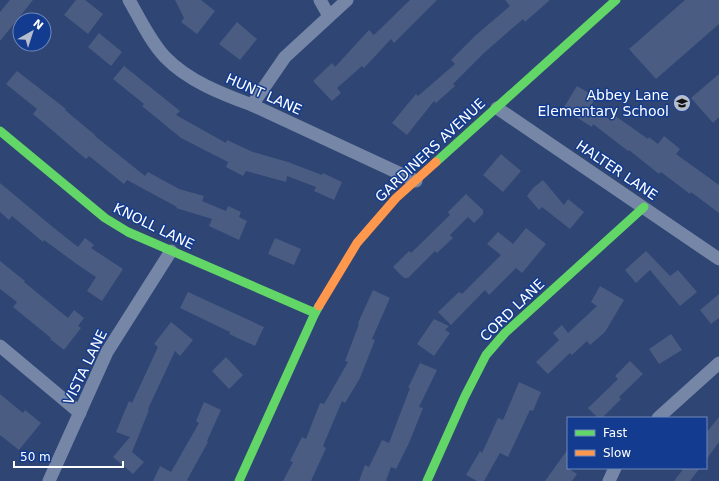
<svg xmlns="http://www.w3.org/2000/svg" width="719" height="481" viewBox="0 0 719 481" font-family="'DejaVu Sans',sans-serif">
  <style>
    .building { fill: #4a5c81 }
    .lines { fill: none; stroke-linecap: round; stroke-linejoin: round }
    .street { stroke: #7686a6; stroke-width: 13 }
    .fast { stroke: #63d668; stroke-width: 9 }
    .slow { stroke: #ff974d; stroke-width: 9 }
    .labels { text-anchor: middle; stroke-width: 3; stroke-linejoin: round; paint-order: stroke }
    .street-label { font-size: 14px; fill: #fff; stroke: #133b8f }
    .poi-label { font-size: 14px; fill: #fff; stroke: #133b8f; text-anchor: end }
  </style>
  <rect width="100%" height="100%" fill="#2f4573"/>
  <g class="building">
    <path d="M10,0H33L0,41V12Z"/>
    <path d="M76,0H85L103,14L88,34L64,15Z"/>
    <path d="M175,0H201L215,11L197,34L181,22L184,18Z"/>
    <path d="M410,0H437L394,43L391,39L364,68L362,66L337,88L341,93L332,101L313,81L332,63L335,67L369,30L374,35Z"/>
    <path d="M505,0H550L525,22L523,19L484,53L453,84L455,86L436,103L434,101L407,135L392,123L416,94L418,96L455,64L451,60L476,35L510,6Z"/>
    <path d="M685,0H719V24L656,79L629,49Z"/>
    <path d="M237,22L257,39L240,60L219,44Z"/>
    <path d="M99,33L122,52L111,66L88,47Z"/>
    <path d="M124,66L180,111L176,115L226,143L227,140L253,152L288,162L322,175L323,173L342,182L334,200L314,191L316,187L287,176L286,182L246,171L243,176L226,167L228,162L181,138L142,106L144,104L113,79Z"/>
    <path d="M17,71L66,109L65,110L95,135V136L145,176L148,172L179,189L204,196L202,201L226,211L228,206L241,212L239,217L247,221L239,240L209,226L212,219L176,208L177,207L127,180L124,184L89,156L86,159L33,114L37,109L6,84Z"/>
    <path d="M719,74V117L713,123L691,98Z"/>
    <path d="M577,86L596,97L590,107L611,120L614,115L648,139L649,137L658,144L664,136L680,149L676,154L719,185V213L691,192L690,194L661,172L659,174L629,150L628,151L593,124L592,127L563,109Z"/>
    <path d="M501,154L521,171L503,192L483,175Z"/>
    <path d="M543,180L564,205L568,199L584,212L570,229L542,207L539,210L527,196L533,188Z"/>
    <path d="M0,183L54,228L78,247L85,238L94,245L91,248L123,269L102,301L87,291L96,277L78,265L44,240L43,242L12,216L9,220L0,212Z"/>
    <path d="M466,194L483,210V214L474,223L468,217L450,235L453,238L437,253L435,251L408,278H404L393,267L409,251L411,253L450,215L448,212Z"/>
    <path d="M526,228L546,244L522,273L516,268L489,295L485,290L451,325L438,312L459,292L462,294L501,255L487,244L498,232L513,244Z"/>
    <path d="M275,238L301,249L294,265L268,254Z"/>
    <path d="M646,251L670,276L678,270L697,292L680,306L650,270L636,283L625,270Z"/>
    <path d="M0,261L25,281L24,282L68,318L74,310L84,318L78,326L81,328L64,350L50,339L51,338L13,307L17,302L0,289Z"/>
    <path d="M600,286L624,300L605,332L590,345L587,341L572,355L570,353L548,374L536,362L559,340L553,333L562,325L568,333L597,306L591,302Z"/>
    <path d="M373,290L390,298L372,339L375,340L360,378L345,403L342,401L323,446L326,448L311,481H283L293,462L290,461L302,437L306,439L320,403L324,404L348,362L345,361L359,324L358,323Z"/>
    <path d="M188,292L264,327L255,346L229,334L230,332L180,308Z"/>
    <path d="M719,294V318L711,324L700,310Z"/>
    <path d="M434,319L449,326L445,330L450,333L434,356L417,344Z"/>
    <path d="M171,322L193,340L180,356L175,351L148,409L149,410L132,452L144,462L133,474L113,457L130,437L116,432L129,401L132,403L158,347L154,344Z"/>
    <path d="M671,334L682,350L659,364L649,349Z"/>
    <path d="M226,357L243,375L229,389L212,371Z"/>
    <path d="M630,361L643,374L619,397L621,399L602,418H598L588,408L618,379L615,376Z"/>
    <path d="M420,363L437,370L419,407L423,408L409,443L396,469L391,467L386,481H359L365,465L369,467L382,440L389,443L410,388H408Z"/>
    <path d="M519,382L541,392L533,411L530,410L508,457L500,453L484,481H477L466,475L480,451L482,453L498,418L503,420Z"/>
    <path d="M0,394L23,413L25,410L41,423L19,450L0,435Z"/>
    <path d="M204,402L221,410L207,441L208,442L187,480L190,481H153L160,466L171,472L199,423L196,421Z"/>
    <path d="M719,417V442L706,460V433Z"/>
    <path d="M568,449V468L577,474L572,481H545Z"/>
    <path d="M684,468H700L690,481H674Z"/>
  </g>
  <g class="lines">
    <g class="street">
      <path d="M129,0C140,19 150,41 165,57C188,81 222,94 252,105L416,181"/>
      <path d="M320,0L329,16"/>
      <path d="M252,105L285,57L347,0"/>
      <path d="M497,108L719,259"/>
      <path d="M0,346L80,413"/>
      <path d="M658,418L719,363"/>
      <path d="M49,481L107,352L171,251"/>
      <path d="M609,481L615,468"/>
    </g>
    <g class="fast">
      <path d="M0,131L105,218L128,232L315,313"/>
      <path d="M436,162L616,0"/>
      <path d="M239,481L315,313L319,306"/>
      <path d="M427,481L465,396L486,355L505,333L644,207"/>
    </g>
    <path class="slow" d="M319,306L357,243L396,198L436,162"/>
  </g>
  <defs>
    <g id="school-disc" transform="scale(0.9)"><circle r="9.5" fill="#b6bece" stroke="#133b8f"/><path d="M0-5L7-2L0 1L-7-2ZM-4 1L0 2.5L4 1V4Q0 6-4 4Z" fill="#111"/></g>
  </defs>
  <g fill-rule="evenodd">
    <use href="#school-disc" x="682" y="103"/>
  </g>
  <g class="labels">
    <g class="street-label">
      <text transform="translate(264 94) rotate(24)" y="5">HUNT LANE</text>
      <text transform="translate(430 150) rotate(-43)" y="5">GARDINERS AVENUE</text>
      <text transform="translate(617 170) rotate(34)" y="5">HALTER LANE</text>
      <text transform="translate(154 226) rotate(26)" y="5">KNOLL LANE</text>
      <text transform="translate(512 310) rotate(-44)" y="5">CORD LANE</text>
      <text transform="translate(85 367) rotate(-64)" y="5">VISTA LANE</text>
    </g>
    <g class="poi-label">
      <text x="669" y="100">Abbey Lane<tspan x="669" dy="16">Elementary School</tspan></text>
    </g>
  </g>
  <rect x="567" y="417" width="140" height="52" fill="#133b8f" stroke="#7189bc"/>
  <rect x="575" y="430" width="20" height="6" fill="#63d668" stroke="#7189bc"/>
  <text x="603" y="437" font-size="12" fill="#ffffff">Fast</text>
  <rect x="575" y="450" width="20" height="6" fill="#ff974d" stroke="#7189bc"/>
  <text x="603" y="457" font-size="12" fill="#ffffff">Slow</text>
  <g transform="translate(32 32) rotate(39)"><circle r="19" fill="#133b8f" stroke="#7189bc"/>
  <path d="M0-3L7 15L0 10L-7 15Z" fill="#b6bece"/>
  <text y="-6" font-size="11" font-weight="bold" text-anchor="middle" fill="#ffffff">N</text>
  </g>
  <path d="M14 461v6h109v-6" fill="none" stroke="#ffffff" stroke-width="2"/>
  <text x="20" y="461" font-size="12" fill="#ffffff" stroke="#133b8f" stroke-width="3" paint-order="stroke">50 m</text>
</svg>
